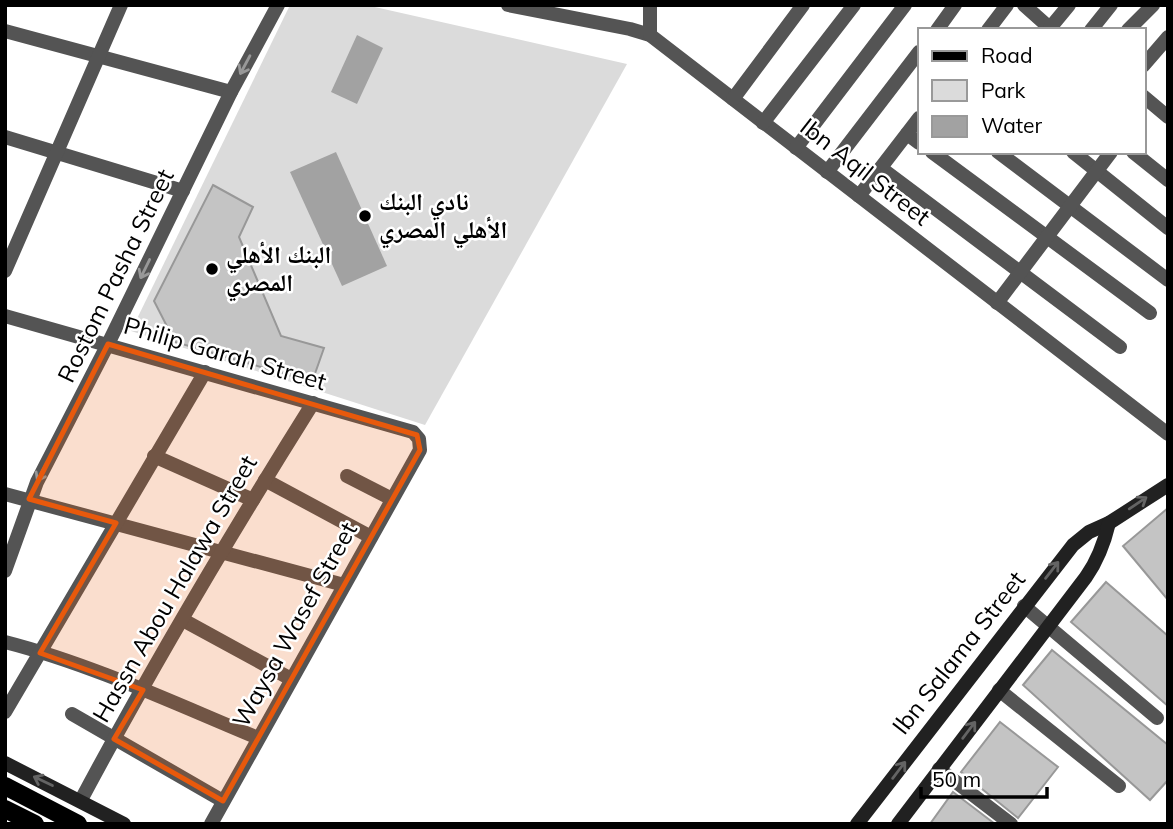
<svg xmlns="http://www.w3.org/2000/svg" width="1173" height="829" viewBox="0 0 1173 829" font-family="Mulish,'Noto Naskh Arabic',sans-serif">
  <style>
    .green { fill: #dbdbdb }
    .water { fill: #a2a2a2 }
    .building { fill: #c4c4c4; stroke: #989898; stroke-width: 2 }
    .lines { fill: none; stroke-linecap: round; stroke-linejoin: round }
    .street { stroke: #545454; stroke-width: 14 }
    .secondary { stroke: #212121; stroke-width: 14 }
    .primary { stroke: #000; stroke-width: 18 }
    .oneway { stroke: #989898 }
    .oneway2 { stroke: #646464 }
    .marked { fill: #e8590c; fill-opacity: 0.2; stroke: #e8590c; stroke-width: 5; stroke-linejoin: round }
    .poi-dot { fill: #000; stroke: #fff; stroke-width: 2.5 }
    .labels { text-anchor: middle; stroke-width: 5; stroke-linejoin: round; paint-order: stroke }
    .street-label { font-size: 24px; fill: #000; stroke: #fff }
    .poi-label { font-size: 24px; font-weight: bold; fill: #000; stroke: #fff; text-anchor: start }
  </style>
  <rect width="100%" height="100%" fill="#fff"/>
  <path class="green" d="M290,5H366L627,64L425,425L131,331Z"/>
  <g class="water">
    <path d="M357,35L383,48L357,104L331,92Z"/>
    <path d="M336,152L387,266L342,286L290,172Z"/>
  </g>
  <g class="building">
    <path d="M213,185L253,207L239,237L281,336L324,348L312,382L175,342L154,301Z"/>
    <path d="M1168,508V600L1123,546Z"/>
    <path d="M1106,582L1168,636V706L1071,622Z"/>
    <path d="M1052,650L1168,745V780L1150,800L1023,685Z"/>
    <path d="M1000,722L1058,767L1018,818L961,772Z"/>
    <path d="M953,792L995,824H930Z"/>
  </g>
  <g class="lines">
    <g class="street">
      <path d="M508,5L630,29L650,35L1168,434"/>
      <path d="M650,5V35"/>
      <path d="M1024,5L1052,30"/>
      <path d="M1050,28L1069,5"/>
      <path d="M937,30L955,5"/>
      <path d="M988,30L1007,5"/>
      <path d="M1091,30L1111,5"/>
      <path d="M1128,30L1153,5"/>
      <path d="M5,31L231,92"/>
      <path d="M1143,66L1168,37"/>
      <path d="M1143,96L1168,117"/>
      <path d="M733,99L803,5"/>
      <path d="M763,123L854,5"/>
      <path d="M907,134L919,143"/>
      <path d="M5,137L183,191"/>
      <path d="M796,148L905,5"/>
      <path d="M932,152L1150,313"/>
      <path d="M998,152L1168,280"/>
      <path d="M1073,152L1168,228"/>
      <path d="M1133,152L1168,180"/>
      <path d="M881,168L1120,347"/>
      <path d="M827,172L919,52"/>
      <path d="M859,196L919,118"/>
      <path d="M5,271L121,5"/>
      <path d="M997,303L1111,152"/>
      <path d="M5,316L413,432L419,439L420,450L211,824"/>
      <path d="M154,456L253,500"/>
      <path d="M347,476L392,499"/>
      <path d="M265,480L371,537"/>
      <path d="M5,494L344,585"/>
      <path d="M5,571L37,482L108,344L231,92L278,5"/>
      <path d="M1024,606L1157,718"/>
      <path d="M183,620L291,679"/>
      <path d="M5,642C91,664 176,704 258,738"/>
      <path d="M999,690L1119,786"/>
      <path d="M5,712L205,372"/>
      <path d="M72,714L223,801"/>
      <path d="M939,769L1011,824"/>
      <path d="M81,800C153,665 232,532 313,403"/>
    </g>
    <g class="secondary">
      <path d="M5,763L124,824"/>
      <path d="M857,824L1073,545L1089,532L1109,523L1168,485"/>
      <path d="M898,824L1086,577C1098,560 1104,544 1109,523"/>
    </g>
    <g class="primary">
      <path d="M5,786L78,824"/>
      <path d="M5,809L35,824"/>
    </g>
  </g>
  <defs><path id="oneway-shaft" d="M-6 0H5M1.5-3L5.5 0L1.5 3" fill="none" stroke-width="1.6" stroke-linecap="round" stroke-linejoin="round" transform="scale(1.75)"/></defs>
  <g class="oneway">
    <use href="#oneway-shaft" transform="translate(245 65) rotate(118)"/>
    <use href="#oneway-shaft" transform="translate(145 269) rotate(116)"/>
    <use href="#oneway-shaft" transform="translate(42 472) rotate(118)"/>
  </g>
  <g class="oneway2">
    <use href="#oneway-shaft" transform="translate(1138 503) rotate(-34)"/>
    <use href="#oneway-shaft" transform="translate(1052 570) rotate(-52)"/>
    <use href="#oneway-shaft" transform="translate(969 730) rotate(-53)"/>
    <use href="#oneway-shaft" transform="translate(899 770) rotate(-53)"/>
    <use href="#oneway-shaft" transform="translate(43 781) rotate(-154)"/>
  </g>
  <path class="marked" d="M108,344L417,435L420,450L223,801L114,739L143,690L40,653L116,523L29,499Z"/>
  <g class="poi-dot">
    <circle cx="365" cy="216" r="7"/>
    <circle cx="212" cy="269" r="7"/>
  </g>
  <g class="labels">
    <g class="street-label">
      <text transform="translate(865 172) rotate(38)" y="8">Ibn Aqil Street</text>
      <text transform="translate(116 276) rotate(-64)" y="8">Rostom Pasha Street</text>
      <text transform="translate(225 354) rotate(16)" y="8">Philip Garah Street</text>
      <text transform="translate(175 589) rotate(-60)" y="8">Hassn Abou Halawa Street</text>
      <text transform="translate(295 625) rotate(-61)" y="8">Waysa Wasef Street</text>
      <text transform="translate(959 653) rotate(-52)" y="8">Ibn Salama Street</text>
    </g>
    <g class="poi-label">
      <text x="379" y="210">نادي البنك<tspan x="379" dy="28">الأهلي المصري</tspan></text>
      <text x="226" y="263">البنك الأهلي<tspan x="226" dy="28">المصري</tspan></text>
    </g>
  </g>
  <rect width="1173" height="829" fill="none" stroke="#000000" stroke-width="14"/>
  <rect x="918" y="28" width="228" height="126" fill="#ffffff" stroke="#999999" stroke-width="2"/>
  <rect x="932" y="51" width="35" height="10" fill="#000000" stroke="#999999" stroke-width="2"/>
  <text x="981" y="63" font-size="21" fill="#000000">Road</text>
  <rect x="932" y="80" width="35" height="21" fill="#dbdbdb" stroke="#999999" stroke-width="2"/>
  <text x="981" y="98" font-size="21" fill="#000000">Park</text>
  <rect x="932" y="116" width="35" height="21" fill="#a2a2a2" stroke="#999999" stroke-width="2"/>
  <text x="981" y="133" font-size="21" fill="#000000">Water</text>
  <path d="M921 787v10h126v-10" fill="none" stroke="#000000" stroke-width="3.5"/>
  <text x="932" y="787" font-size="21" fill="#000000" stroke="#ffffff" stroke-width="5" paint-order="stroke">50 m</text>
</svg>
